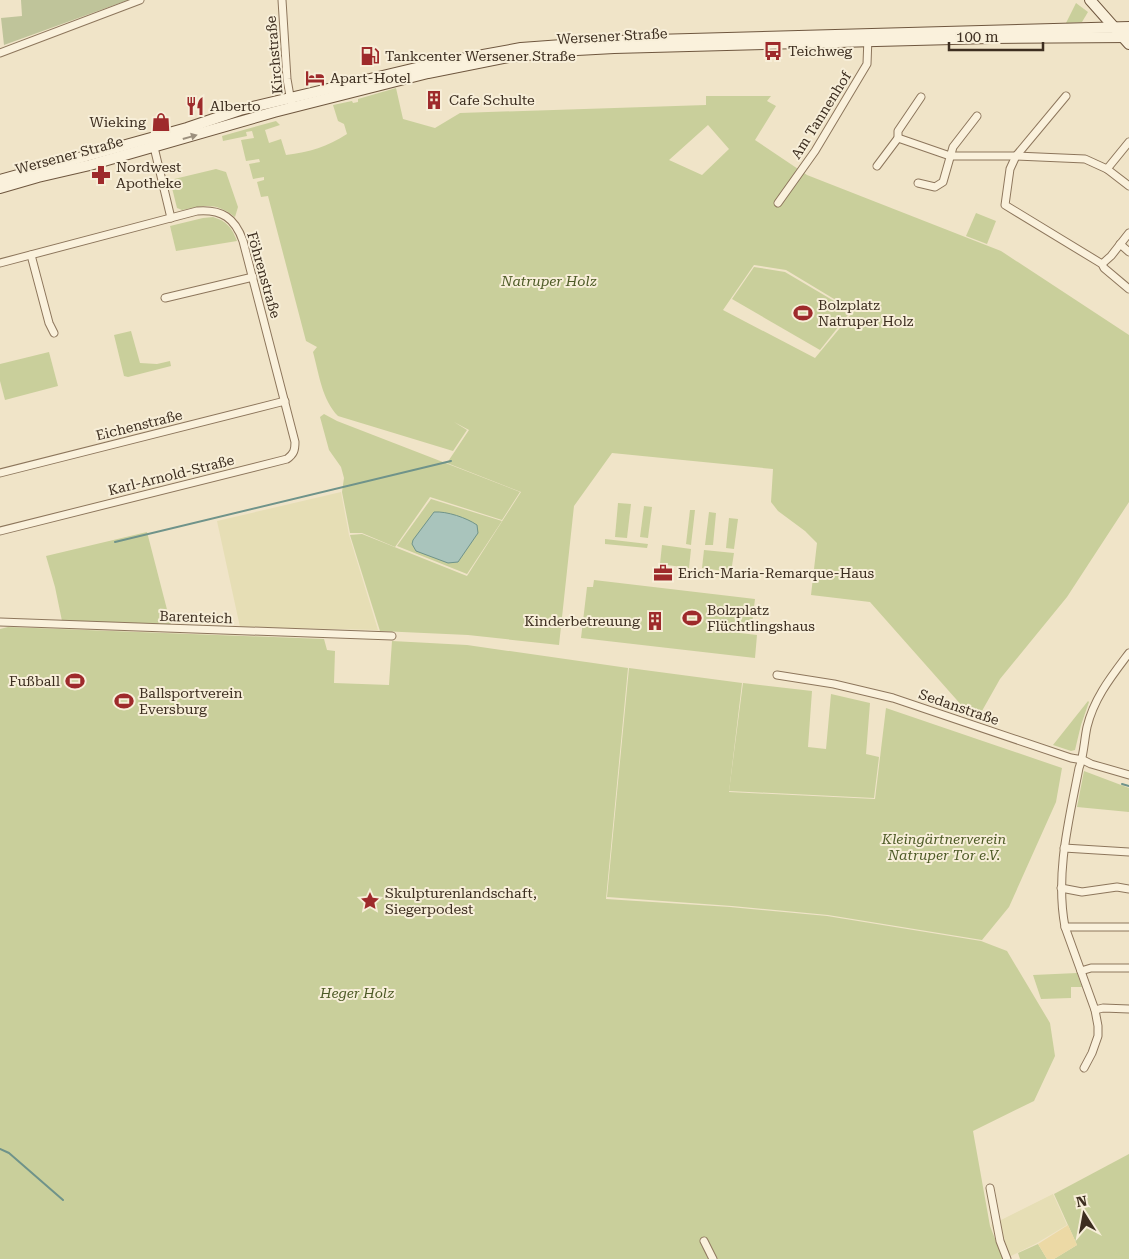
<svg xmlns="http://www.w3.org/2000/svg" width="1129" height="1259" viewBox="0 0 1129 1259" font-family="'Roboto Serif',serif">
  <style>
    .farmland { fill: #e6deb5 }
    .green { fill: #c9cf9b; fill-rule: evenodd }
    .sand { fill: #ecd9a5 }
    .cemetery { fill: #bfc49a }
    .water { fill: #a9c4bc; stroke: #6f938a }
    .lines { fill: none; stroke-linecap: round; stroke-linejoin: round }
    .stream { stroke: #6f938a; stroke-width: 2 }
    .street-casing { stroke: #8d765c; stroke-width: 9 }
    .secondary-casing { stroke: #6f573f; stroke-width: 12 }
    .street { stroke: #faf1dc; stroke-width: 7 }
    .secondary { stroke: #faf1dc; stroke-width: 10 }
    .oneway { fill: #9c907e }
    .labels { text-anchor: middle; stroke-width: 4; stroke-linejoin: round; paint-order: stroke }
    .street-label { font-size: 14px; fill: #3d2e20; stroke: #f7eed8 }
    .poi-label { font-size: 14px; fill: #3d2e20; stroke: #f7eed8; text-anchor: start }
    .park-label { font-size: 14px; font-style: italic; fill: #4d5a26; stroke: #f7eed8 }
  </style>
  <rect width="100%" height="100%" fill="#f0e4c8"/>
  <g class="farmland">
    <path d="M341,492L349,535L378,630L240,627L217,521Z"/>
    <path d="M1053,1194L1067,1225L1037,1243L1005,1259L991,1225Z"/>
  </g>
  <g class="green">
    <path d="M1076,3L1088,12L1082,22L1066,23Z"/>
    <path d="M396,88L403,119L435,128L460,113L706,105V96H771L767,101L776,106L755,140L807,175L1001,251L1129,335V502L1067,597L1000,679L978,718L971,716L870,602L811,595L817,543L805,531L778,511L771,502L773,469L612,453L574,506L559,645L468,635L380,631L350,535L362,534L467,576L521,492L447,463L469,430L454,422L467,430L453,451L338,416C322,400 319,374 313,352L317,347L306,341L268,196L261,197L257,182L264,180V177L253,179L249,164L260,162L259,159L246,161L241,140L254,138L252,131L246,132L247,136L223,141L222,136L276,121L280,125L265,130L269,143L281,139L286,155C310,152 327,147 347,134L344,124L338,121L333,105L352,101L353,103L358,102V99ZM708,125L729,149L702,175L669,160ZM754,265L786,270L854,311L815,358L723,310Z"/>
    <path d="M216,169L226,172L238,207L235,217C216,202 205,205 182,210L177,208L170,180Z"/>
    <path d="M976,213L996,221L987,244L966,236Z"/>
    <path d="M213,217C227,221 232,228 237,241L176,251L170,226L203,218Z"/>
    <path d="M754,267L785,272L851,311L820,350L732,299Z"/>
    <path d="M131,331L140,363L157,364L170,361L171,366L128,377L124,376L114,335Z"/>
    <path d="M49,352L58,386L5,400L0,381V364Z"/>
    <path d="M324,414L337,421L520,492L502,520L430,497L395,547L362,533H350L342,492L344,478L341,467L329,450L320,417Z"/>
    <path d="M431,499L502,521L467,574L397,546Z"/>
    <path d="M618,503L631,504L627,538L615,537Z"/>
    <path d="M644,506L652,507L648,538L640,537Z"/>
    <path d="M690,510H695L691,545L686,544Z"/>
    <path d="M709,512L716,513L713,545H705Z"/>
    <path d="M729,518L738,519L734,549L726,548Z"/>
    <path d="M147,532L171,625L62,621L55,587L46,556Z"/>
    <path d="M605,539L648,544L647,548L605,544Z"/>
    <path d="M662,545L691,549L689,568L660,564Z"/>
    <path d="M704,550L734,553L731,572L702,568Z"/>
    <path d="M594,580L755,599L752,624L741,623L740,633L757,635L755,658L581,638L587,587H593Z"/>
    <path d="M8,627L324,639L327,650L335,651L334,683L389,685L392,641L467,645L628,668L606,899L730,907L827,916L981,941L1007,951L1050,1023L1055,1056L1034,1101L973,1131L990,1226L1003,1259H0V629Z"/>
    <path d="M629,668L742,683L729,792L875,799L886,708L1062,768L1056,802L1009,907L982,940L828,915L732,906L607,897Z"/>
    <path d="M743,683L812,691L808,747L826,749L831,694L870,703L866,754L879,757L874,798L729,791Z"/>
    <path d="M1088,701L1089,702L1081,725L1075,750L1071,751L1053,745Z"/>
    <path d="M1084,771L1129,788V812L1077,807Z"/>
    <path d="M1077,973L1082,987H1071V998L1041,999L1033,975Z"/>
    <path d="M1129,1154V1259H1054L1077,1245L1054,1194Z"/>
    <path d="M1038,1244L1047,1259H1020L1018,1253Z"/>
  </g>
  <path class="sand" d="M1068,1225L1077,1245L1054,1259H1047L1038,1244Z"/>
  <path class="cemetery" d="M21,0H128L4,45L1,18L22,16Z"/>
  <path class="water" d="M434,512C447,511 467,518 477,525L478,533L458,562L448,563L416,551L412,544L413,540Z"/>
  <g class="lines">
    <g class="stream">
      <path d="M115,542L451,461"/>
      <path d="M1122,784L1129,786"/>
      <path d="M0,1149L9,1153L63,1200"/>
    </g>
    <g class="street-casing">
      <g id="street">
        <path d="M282,0L287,79L291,102"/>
        <path d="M0,53L140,0"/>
        <path d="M1066,96L1016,156L1010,169L1005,205L1102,264L1104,268L1129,289"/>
        <path d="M898,138L950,156H1016L1085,159L1107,169L1129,186"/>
        <path d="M153,143L171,218"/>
        <path d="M877,166L898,138V131L921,97"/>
        <path d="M1107,169L1129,142"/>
        <path d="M918,183L935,187L943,182L953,147L977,116"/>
        <path d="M778,203L815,151L867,64L868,37"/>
        <path d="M1120,244L1129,252"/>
        <path d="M31,255L49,323L54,333"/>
        <path d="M0,263L197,211C222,209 235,218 243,241L295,442C295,450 294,454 287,459L0,531"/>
        <path d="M1102,264L1111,256L1129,233"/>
        <path d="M165,298L253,277"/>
        <path d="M0,473L285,401"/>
        <path d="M0,622L392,636"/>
        <path d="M777,675L834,684L893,698L1071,758L1083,760L1091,764L1129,775"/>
        <path d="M1064,848L1129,852"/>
        <path d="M1061,888L1082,892L1117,887L1129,889"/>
        <path d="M1065,927H1129"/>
        <path d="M1081,971L1091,968H1129"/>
        <path d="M1095,1010L1103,1008L1129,1009"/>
        <path d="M1084,1068L1092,1053L1098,1036V1026L1095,1010L1065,927C1055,874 1069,820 1079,768C1084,755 1084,741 1087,727C1094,698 1111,677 1129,653"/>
        <path d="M990,1188L1000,1241L1007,1259"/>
        <path d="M704,1241L713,1259"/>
      </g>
    </g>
    <g class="secondary-casing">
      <g id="secondary">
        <path d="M1090,0L1129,44"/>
        <path d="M0,180L187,128L240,110L433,64L521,48L617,41L1129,27"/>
        <path d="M0,188L38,177L90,165L274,112L428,73L508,57L577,50L614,48L991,38L1129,37"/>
      </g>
    </g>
    <use href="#street" class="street"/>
    <use href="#secondary" class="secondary"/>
  </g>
  <defs><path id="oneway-solid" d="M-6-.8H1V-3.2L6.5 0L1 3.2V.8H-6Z" transform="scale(1.25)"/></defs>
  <use class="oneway" href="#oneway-solid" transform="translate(190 137) rotate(-16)"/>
  <defs>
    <g id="bus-bare" transform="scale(1.5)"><path d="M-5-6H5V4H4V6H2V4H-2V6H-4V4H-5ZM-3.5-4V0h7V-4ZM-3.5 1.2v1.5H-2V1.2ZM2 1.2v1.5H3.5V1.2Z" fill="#9e2a2b" stroke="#f7eed8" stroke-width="2.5" paint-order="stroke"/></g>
    <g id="fuel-bare" transform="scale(1.5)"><path d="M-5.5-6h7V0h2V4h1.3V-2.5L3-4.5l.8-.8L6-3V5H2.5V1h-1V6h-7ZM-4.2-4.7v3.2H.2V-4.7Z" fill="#9e2a2b" stroke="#f7eed8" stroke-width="2.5" paint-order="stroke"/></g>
    <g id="hotel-bare" transform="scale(1.5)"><path d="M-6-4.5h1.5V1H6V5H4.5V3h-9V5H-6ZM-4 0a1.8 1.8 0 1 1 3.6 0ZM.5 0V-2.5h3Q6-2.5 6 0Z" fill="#9e2a2b" stroke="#f7eed8" stroke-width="2.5" paint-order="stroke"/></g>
    <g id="building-bare" transform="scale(1.5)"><path d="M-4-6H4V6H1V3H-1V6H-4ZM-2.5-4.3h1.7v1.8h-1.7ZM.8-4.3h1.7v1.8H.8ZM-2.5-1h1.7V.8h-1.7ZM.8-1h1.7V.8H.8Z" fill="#9e2a2b" stroke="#f7eed8" stroke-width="2.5" paint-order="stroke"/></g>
    <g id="restaurant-bare" transform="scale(1.5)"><path d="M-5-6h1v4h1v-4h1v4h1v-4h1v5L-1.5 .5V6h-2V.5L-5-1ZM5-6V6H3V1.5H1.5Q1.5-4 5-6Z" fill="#9e2a2b" stroke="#f7eed8" stroke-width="2.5" paint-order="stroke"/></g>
    <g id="shop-bare" transform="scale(1.5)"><path d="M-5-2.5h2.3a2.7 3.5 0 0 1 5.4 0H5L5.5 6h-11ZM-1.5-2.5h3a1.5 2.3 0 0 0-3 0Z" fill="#9e2a2b" stroke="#f7eed8" stroke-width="2.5" paint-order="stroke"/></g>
    <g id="pharmacy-bare" transform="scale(1.5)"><path d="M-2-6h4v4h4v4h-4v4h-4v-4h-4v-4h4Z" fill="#9e2a2b" stroke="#f7eed8" stroke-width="2.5" paint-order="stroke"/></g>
    <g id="stadium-bare" transform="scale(1.5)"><path d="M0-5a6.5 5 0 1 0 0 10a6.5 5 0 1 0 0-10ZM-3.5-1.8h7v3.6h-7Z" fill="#9e2a2b" stroke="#f7eed8" stroke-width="2.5" paint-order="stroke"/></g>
    <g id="office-bare" transform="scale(1.5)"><path d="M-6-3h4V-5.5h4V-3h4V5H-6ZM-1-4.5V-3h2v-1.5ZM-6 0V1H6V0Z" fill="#9e2a2b" stroke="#f7eed8" stroke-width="2.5" paint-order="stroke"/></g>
    <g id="sight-bare" transform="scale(1.5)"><path d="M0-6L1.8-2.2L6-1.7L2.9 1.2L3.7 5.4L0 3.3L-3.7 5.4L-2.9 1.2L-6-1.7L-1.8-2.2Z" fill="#9e2a2b" stroke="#f7eed8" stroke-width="2.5" paint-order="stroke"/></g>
  </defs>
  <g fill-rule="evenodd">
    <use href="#bus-bare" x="773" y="51"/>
    <use href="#fuel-bare" x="370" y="56"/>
    <use href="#hotel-bare" x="315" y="78"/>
    <use href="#building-bare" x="434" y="100"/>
    <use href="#restaurant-bare" x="195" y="106"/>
    <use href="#shop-bare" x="161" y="122"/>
    <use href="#pharmacy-bare" x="101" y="175"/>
    <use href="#stadium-bare" x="803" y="313"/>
    <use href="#office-bare" x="663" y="573"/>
    <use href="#stadium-bare" x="692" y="618"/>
    <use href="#building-bare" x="655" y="621"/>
    <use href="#stadium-bare" x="75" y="681"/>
    <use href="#stadium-bare" x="124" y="701"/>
    <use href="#sight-bare" x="370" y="901"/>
  </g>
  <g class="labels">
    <g class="street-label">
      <text transform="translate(612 36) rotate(-3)" y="5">Wersener Straße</text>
      <text transform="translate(274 55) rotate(-95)" y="5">Kirchstraße</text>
      <text transform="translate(821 115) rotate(-58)" y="5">Am Tannenhof</text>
      <text transform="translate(69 155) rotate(-15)" y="5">Wersener Straße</text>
      <text transform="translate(264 275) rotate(74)" y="5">Föhrenstraße</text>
      <text transform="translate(139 425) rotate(-14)" y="5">Eichenstraße</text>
      <text transform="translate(171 475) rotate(-14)" y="5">Karl-Arnold-Straße</text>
      <text transform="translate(196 617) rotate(2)" y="5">Barenteich</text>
      <text transform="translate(959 707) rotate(19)" y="5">Sedanstraße</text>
    </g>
    <g class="poi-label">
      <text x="788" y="56">Teichweg</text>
      <text x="385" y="61">Tankcenter Wersener Straße</text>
      <text x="330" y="83">Apart-Hotel</text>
      <text x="449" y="105">Cafe Schulte</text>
      <text x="210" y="111">Alberto</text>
      <text x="146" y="127" text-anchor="end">Wieking</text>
      <text x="116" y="172">Nordwest<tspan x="116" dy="16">Apotheke</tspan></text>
      <text x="818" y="310">Bolzplatz<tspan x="818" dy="16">Natruper Holz</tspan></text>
      <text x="678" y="578">Erich-Maria-Remarque-Haus</text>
      <text x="707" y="615">Bolzplatz<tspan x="707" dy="16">Flüchtlingshaus</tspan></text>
      <text x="640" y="626" text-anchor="end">Kinderbetreuung</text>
      <text x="60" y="686" text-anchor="end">Fußball</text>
      <text x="139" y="698">Ballsportverein<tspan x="139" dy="16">Eversburg</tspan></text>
      <text x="385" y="898">Skulpturenlandschaft,<tspan x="385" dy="16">Siegerpodest</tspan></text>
    </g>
    <g class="park-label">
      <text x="549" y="286">Natruper Holz</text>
      <text x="944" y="844">Kleingärtnerverein<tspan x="944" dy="16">Natruper Tor e.V.</tspan></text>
      <text x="357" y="998">Heger Holz</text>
    </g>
  </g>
  <g transform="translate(1084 1214) rotate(349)" stroke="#f7eed8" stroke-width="4" paint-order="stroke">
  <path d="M0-4L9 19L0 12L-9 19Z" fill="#3d2e20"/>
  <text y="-8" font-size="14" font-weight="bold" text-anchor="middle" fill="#3d2e20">N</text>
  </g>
  <path d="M949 42v8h94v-8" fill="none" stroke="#3d2e20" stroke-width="2.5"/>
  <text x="956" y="42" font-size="15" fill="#3d2e20" stroke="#f7eed8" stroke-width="4" paint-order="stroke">100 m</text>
</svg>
